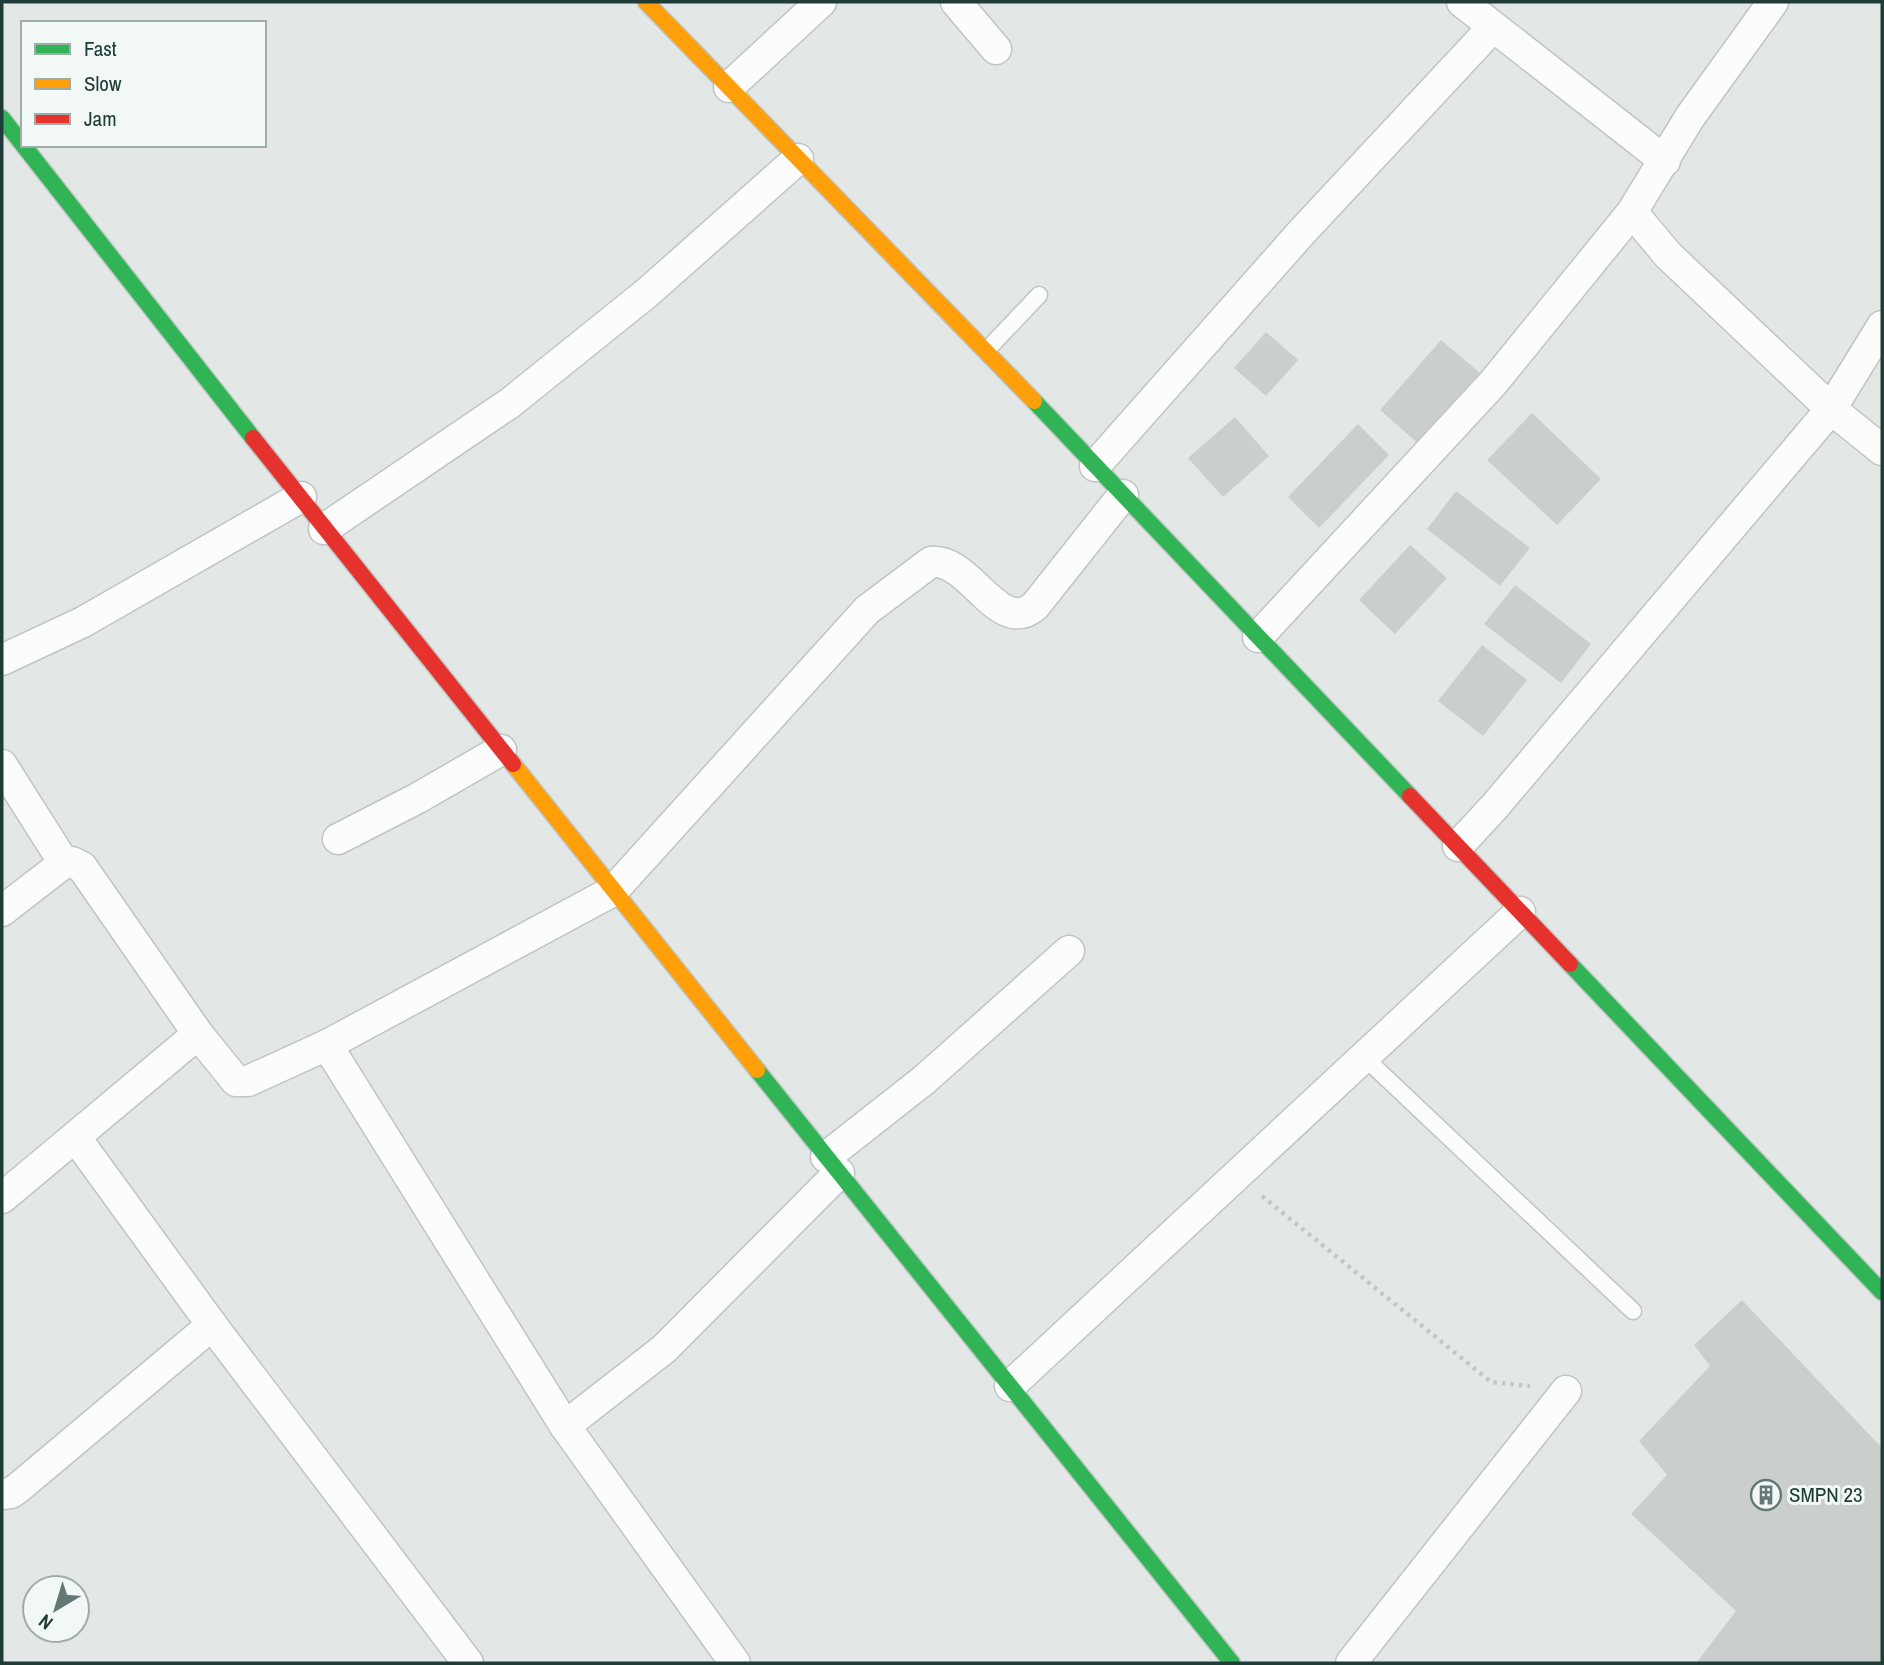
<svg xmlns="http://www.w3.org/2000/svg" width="1884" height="1665" viewBox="0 0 1884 1665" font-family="'Archivo Narrow',sans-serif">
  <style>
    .building { fill: #cacfce }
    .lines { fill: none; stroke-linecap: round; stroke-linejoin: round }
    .lane-casing { stroke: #c0c5c3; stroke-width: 19 }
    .street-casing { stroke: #c0c5c3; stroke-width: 33 }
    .fast-casing { stroke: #bec6c4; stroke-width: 19 }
    .slow-casing { stroke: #bec6c4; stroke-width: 19 }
    .jam-casing { stroke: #bec6c4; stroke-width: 19 }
    .path { stroke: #c0c8c6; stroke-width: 4.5; stroke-dasharray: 3.5 5; stroke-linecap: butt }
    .lane { stroke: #fbfcfb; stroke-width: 16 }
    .street { stroke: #fbfcfb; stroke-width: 30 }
    .fast { stroke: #30b455; stroke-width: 16 }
    .slow { stroke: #ff9f0a; stroke-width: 16 }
    .jam { stroke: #e5322d; stroke-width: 16 }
    .labels { text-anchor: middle; stroke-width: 6; stroke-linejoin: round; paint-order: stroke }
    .poi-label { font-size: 21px; fill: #203c38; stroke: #f1f8f5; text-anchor: start }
  </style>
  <rect width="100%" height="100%" fill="#e3e8e6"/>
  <g class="building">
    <path d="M1266,332L1298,360L1266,396L1234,368Z"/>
    <path d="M1441,340L1481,374L1420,445L1380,410Z"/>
    <path d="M1532,413L1601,479L1557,525L1487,460Z"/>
    <path d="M1235,417L1269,456L1223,497L1188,458Z"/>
    <path d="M1358,424L1389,455L1319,528L1288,497Z"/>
    <path d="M1456,491L1530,548L1500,586L1427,529Z"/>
    <path d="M1410,545L1447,578L1395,634L1359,600Z"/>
    <path d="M1515,585L1591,644L1561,683L1484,624Z"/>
    <path d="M1482,645L1527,680L1483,736L1438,701Z"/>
    <path d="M1742,1300L1882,1448V1663H1696L1736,1611L1631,1514L1667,1475L1639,1441L1710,1366L1694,1345Z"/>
  </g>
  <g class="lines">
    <g class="lane-casing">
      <g id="lane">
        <path d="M986,351L1039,295"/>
        <path d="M1364,1057L1633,1311"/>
      </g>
    </g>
    <g class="street-casing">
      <g id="street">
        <path d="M956,2L996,49"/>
        <path d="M1462,2L1665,161"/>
        <path d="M1773,2L1690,117L1632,212L1668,255L1831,409L1882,326"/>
        <path d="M729,87L821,2"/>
        <path d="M1095,466L1301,233L1493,27"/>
        <path d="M324,529L510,403L648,292L798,159"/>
        <path d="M1258,637L1493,383L1632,212"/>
        <path d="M2,660L83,622L301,497"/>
        <path d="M2,765L64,863"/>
        <path d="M338,839L418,798L501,750"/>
        <path d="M1458,846L1495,806L1831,409L1882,450"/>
        <path d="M2,911L64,863L72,862L82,867L198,1034L236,1081H248L327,1045L613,891L867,610L931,562C971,558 998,637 1035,606L1123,495"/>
        <path d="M327,1045L565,1426L735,1663"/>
        <path d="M76,1138L212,1325L468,1663"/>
        <path d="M826,1157L924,1080L1069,951"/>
        <path d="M2,1198L198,1034"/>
        <path d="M1010,1386L1520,912"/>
        <path d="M565,1426L664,1349L839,1173"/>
        <path d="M2,1494L11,1493L18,1488L212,1325"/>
        <path d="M1351,1663L1566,1391"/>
      </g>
    </g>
    <g class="fast-casing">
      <g id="fast">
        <path d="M2,118L253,438"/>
        <path d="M1034,401L1410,796"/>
        <path d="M1570,964L1882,1292"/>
        <path d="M757,1070L1232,1663"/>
      </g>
    </g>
    <g class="slow-casing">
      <g id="slow">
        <path d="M646,2L1034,401"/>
        <path d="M513,764L757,1070"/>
      </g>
    </g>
    <g class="jam-casing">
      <g id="jam">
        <path d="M253,438L513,764"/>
        <path d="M1410,796L1570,964"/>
      </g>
    </g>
    <path class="path" d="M1262,1196L1491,1382L1530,1386"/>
    <use href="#lane" class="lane"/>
    <use href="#street" class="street"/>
    <use href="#fast" class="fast"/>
    <use href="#slow" class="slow"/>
    <use href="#jam" class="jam"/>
  </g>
  <defs>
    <g id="building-ring" transform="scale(1.575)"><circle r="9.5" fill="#f1f8f5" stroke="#647875" stroke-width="1.5"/><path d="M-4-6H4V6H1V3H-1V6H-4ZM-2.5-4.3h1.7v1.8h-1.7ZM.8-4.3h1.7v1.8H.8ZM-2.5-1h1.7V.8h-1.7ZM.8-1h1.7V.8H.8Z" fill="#647875"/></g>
  </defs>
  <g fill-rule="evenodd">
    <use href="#building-ring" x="1766" y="1495"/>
  </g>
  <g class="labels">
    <g class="poi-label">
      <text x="1789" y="1502">SMPN 23</text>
    </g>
  </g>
  <rect width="1884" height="1665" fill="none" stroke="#203c38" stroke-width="7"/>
  <rect x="21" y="21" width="245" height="126" fill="#f1f8f5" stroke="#9dada9" stroke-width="2"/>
  <rect x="35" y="44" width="35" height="10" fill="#30b455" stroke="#9dada9" stroke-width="2"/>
  <text x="84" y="56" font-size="21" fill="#203c38">Fast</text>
  <rect x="35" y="79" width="35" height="10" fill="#ff9f0a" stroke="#9dada9" stroke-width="2"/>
  <text x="84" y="91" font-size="21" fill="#203c38">Slow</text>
  <rect x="35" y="114" width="35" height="10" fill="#e5322d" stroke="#9dada9" stroke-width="2"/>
  <text x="84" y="126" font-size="21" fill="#203c38">Jam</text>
  <g transform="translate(56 1609) rotate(218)"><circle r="33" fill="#f1f8f5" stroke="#9dada9" stroke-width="2"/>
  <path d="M0-5L12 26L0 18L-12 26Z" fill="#647875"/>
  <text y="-10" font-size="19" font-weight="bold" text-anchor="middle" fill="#203c38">N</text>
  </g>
</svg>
